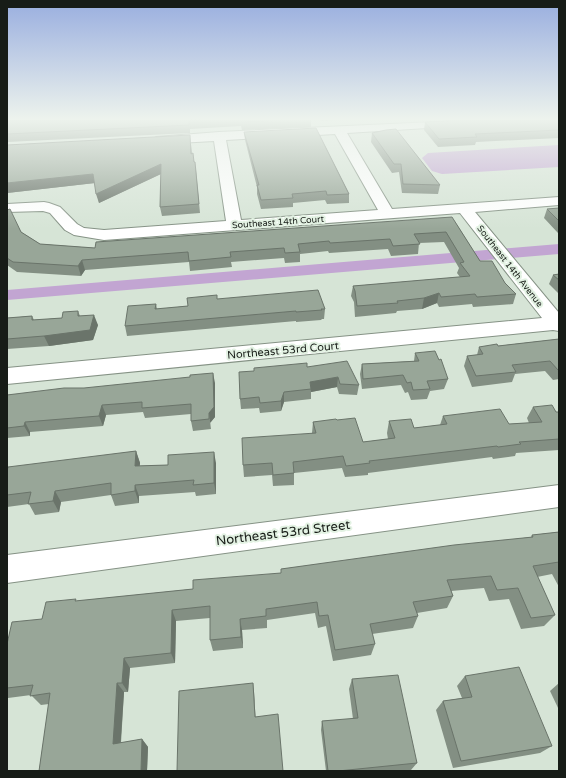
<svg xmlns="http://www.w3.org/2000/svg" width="566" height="778" viewBox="0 0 566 778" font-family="'Varela Round',sans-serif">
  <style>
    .water { fill: #c2a5d2 }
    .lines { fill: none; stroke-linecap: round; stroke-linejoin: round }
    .canal { fill: #c2a5d2; fill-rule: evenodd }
    .minor-casing { stroke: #859285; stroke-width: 2 }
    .minor { fill: #fff; fill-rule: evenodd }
    .wall { fill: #838f83 }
    .shaded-wall { fill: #6a746a }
    .building { fill: #98a698; stroke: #6a746a }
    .labels { text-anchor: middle; stroke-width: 4; stroke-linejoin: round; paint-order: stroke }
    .far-street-label { font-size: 9px; fill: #171c17; stroke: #e3f2e3 }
    .street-label { font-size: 11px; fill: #171c17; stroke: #e3f2e3 }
    .near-street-label { font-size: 13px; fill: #171c17; stroke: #e3f2e3 }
  </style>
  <rect width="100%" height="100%" fill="#d6e4d6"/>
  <path class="water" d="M559,145V167L442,174L432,171L422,158L428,153Z"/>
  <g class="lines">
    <path class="canal" d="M559,244V254L7,300V290Z"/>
    <g class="minor-casing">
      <g id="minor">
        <path d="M455,121L459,122L461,124L459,126L347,133L392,209L559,197V205L475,212L559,313V331L553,330L7,384V368L542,318L460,213L104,240L74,235L65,230L50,213L43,211L7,212V204L44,202L49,203L60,207L77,224L84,228L104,230L226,221L214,141L160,144L156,143L154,140L156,137L219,132ZM335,134L378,210L241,220L226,140Z"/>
        <path d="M559,485V507L7,583V555Z"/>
      </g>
    </g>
    <use href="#minor" class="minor"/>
  </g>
  <g class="wall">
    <path d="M7,120H311V127L242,130L241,126L190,129V133L7,142Z"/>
    <path d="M320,120H344L321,121Z"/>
    <path d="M559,120V138L476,142L475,145L438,147L424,130L425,122Z"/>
    <path d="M244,132L349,194V203L327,204L325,200L293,203V207L261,209L257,194V187L245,140Z"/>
    <path d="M372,133L440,185L438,194L402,193L399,172L392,173L371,142Z"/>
    <path d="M191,144L192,154L196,170L200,213L162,216L160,207L161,174L99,203L95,183L7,193V145Z"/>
    <path d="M559,208V233H558L544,218L547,209Z"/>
    <path d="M7,210L21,232L40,244L95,248L452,217L480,261L505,283L516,294L513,304L473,307L472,304L439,307L437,303L422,309L397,311L396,313L355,317L354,302L351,296L353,286L460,277L457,273L459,268L444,242L419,243L418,254L391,256L388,249L329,253L328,251L300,254V262L285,263L284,258L231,262L232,267L190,271L189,262L85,270L81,276L17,272L7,265Z"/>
    <path d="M559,274V294L549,284L553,275Z"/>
    <path d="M217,299L325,309L324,319H322L321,320L296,322V321L127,336L125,326L156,304L157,309L188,306Z"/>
    <path d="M78,311L80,316L98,325L93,340L49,346L7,349V318L32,316L34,320L62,318Z"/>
    <path d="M559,339V379L553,380L545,371L515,374L512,382L472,387L464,366L467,356L477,355L479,347L498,346Z"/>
    <path d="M415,353L448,379L444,389L430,391L427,399L411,400L408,392L405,393L401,385L362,389L360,374L362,364L414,361Z"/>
    <path d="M307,367L359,385L357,395L339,394L337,387L311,392V399L284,402L281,411L260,413L259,408L241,409L240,399L254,371V368Z"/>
    <path d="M215,383V417L210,423L211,429L193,431L191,421V414L145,418L143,412L106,415L103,426L30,432V436L7,438V395Z"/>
    <path d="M533,407L556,412H559V450L516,453L515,456L493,459L492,457L368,473V475L345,477L342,468L294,473V485L273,486L272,475L244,477L243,465L312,433L313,422L337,420L363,442L388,439L387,433L389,421L414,428L440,425L443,416L509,424L529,423L527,418Z"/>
    <path d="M136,451L140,463L139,466L216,463V494L196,496L195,492L139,496V503L115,506L111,495L61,502L59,512L35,515L29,504L7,507V471Z"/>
    <path d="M559,532V587L552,574L537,577L555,615L544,626L521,629L509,599L489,601L484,588L451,591L453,596L447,608L417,613L418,616L413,628L372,634L375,644L371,655L333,661L326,626L318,628L315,613L267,620V628L242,630L243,648L213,651L210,640V618L176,621L175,663L130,668L128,692H124L121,743L142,739L148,747L147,771H39L49,704L41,705L31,695L8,698L7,697V644L42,619L77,601L193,589L281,573V569L531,537L532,535Z"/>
    <path d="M465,676L552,746L540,753L453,768L436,710L443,701L462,698L457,686Z"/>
    <path d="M352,679L417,763L411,770L402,771H326L321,730L322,721L353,719L349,689Z"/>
    <path d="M559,683V710L550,691Z"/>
  </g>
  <g class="shaded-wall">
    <path d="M161,164L163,173L99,203L96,194Z"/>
    <path d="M93,174L95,183L7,193V183Z"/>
    <path d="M82,260L85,270L81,276L78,266Z"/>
    <path d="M439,293L437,303L422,309L424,298Z"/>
    <path d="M94,315L98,325L93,340L49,346L44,336Z"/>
    <path d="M213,373L215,383V417L210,423L211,429L209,413Z"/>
    <path d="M338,377L337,387L311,392L310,382Z"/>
    <path d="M284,392V402L281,411V401Z"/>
    <path d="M102,405L106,415L103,426L99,416Z"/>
    <path d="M25,422L30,432V436L24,426Z"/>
    <path d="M136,451L140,463L139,478L135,466Z"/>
    <path d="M214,452L216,463V494L214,483Z"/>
    <path d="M135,485L139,496V503L135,491Z"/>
    <path d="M55,491L61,502L59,512L53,501Z"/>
    <path d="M172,610L176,621L175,663L171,653Z"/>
    <path d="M240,619L242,630L243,648L241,637Z"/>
    <path d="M124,658L130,668L128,692L122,683Z"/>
    <path d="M117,683L124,692L120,751L113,744Z"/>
    <path d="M253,683L254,692L256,725L255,717Z"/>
    <path d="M142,739L148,747L147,771H141Z"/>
  </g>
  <g class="building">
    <path d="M7,120H200H189V125L7,134Z"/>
    <path d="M241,120H285L242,122Z"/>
    <path d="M470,120H559V130L475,134L477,137L439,139L425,122Z"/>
    <path d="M316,128L349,194L327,195L326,191L292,194L293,198L261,200L257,185H259L244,132Z"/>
    <path d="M396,129L440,185L403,184L401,164H394L372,133L386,130Z"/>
    <path d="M190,135L191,154L193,153L194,162H195L199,204L160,207L161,164L96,194L93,174L7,183V145Z"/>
    <path d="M559,208V221L547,209Z"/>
    <path d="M10,209L21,232L40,244L95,248L96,242L452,217L480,261H492L505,283L516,294L477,297L475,294L441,297L439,293L424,298L397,301L398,303L357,306L355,291L353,286L470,276L460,263L464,262L446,232L414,234L420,244L393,246L390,239L330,243L329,241L298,244L300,252L285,253L284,248L230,252L231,257L189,261L188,252L82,260L78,266L13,262L7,258V210Z"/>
    <path d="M559,274V280L553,275Z"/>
    <path d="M318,290L325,309H321L322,310L296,312V311L125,326L128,306L156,304L155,309L188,306L187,298L217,295V299Z"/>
    <path d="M78,311V316L94,315L90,330L44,336L7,339V318L32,316V320L62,318L63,312Z"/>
    <path d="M559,339V370H558L550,361L512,365L516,372L476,376L467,356L483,354L479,347L497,344L498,346Z"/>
    <path d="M435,351L439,360L441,359L448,379L427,381L430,389L413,390L411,382L407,383L403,375L363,379L362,364L419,361L415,353Z"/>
    <path d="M347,361L359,385L340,384L338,377L310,382L311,389L284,392L281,401L260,403L259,397L240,399L239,372L254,371V368L307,363V367Z"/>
    <path d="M213,373L214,407L209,413V419L191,421V404L142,408V402L102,405L99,416L25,422L24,426L7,428V395L64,388H84L190,377V375Z"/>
    <path d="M552,405L556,412H559V439L519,442L521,444L498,447L497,446L369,461L370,463L346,466L343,456L293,462L294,473L273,475L272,463L243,465L242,438L316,433L313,422L336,419L337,420L355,418L363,442L395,438L389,421L411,419L414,428L447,424L443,416L500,409L509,424L542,422L533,407Z"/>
    <path d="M136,451L135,466L168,465V455L214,452V483L193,485L194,480L135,485V491L111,495V483L55,491L53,501L28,504L31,492L7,495V471L8,467Z"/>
    <path d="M559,532V562L533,566L555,615L531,618L518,588L497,590L491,576L447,580L453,596L413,602L418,616L370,624L375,644L335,650L328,615L319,616L317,602L266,609V616L240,619L241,637L210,640V606L172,610L171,653L124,658L122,683H117L113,744L142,739L141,771H39L50,693L30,696L33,685L7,688V644L12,622L42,619L46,602L76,599L75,601L193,589V580L281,573V569L454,545L533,537L532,535Z"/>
    <path d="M519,667L552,746L461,761L443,701L472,697L465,676Z"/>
    <path d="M398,675L417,763L338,771H328L322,721L358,718L352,679Z"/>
    <path d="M253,683L255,717L278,714L283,771H177L179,691Z"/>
  </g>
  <linearGradient id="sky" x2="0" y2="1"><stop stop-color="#99aedf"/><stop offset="0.52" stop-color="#edf3ed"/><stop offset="1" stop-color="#edf3ed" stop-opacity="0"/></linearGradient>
  <rect width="566" height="229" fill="url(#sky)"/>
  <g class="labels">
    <g class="far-street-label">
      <text transform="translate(278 222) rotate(-4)" y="3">Southeast 14th Court</text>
      <text transform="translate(510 266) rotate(52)" y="3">Southeast 14th Avenue</text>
    </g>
    <g class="street-label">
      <text transform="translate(283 350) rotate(-5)" y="4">Northeast 53rd Court</text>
    </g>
    <g class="near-street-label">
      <text transform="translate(283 532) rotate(-7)" y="5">Northeast 53rd Street</text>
    </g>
  </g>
  <rect width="566" height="778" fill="none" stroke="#171c17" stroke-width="16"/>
</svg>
